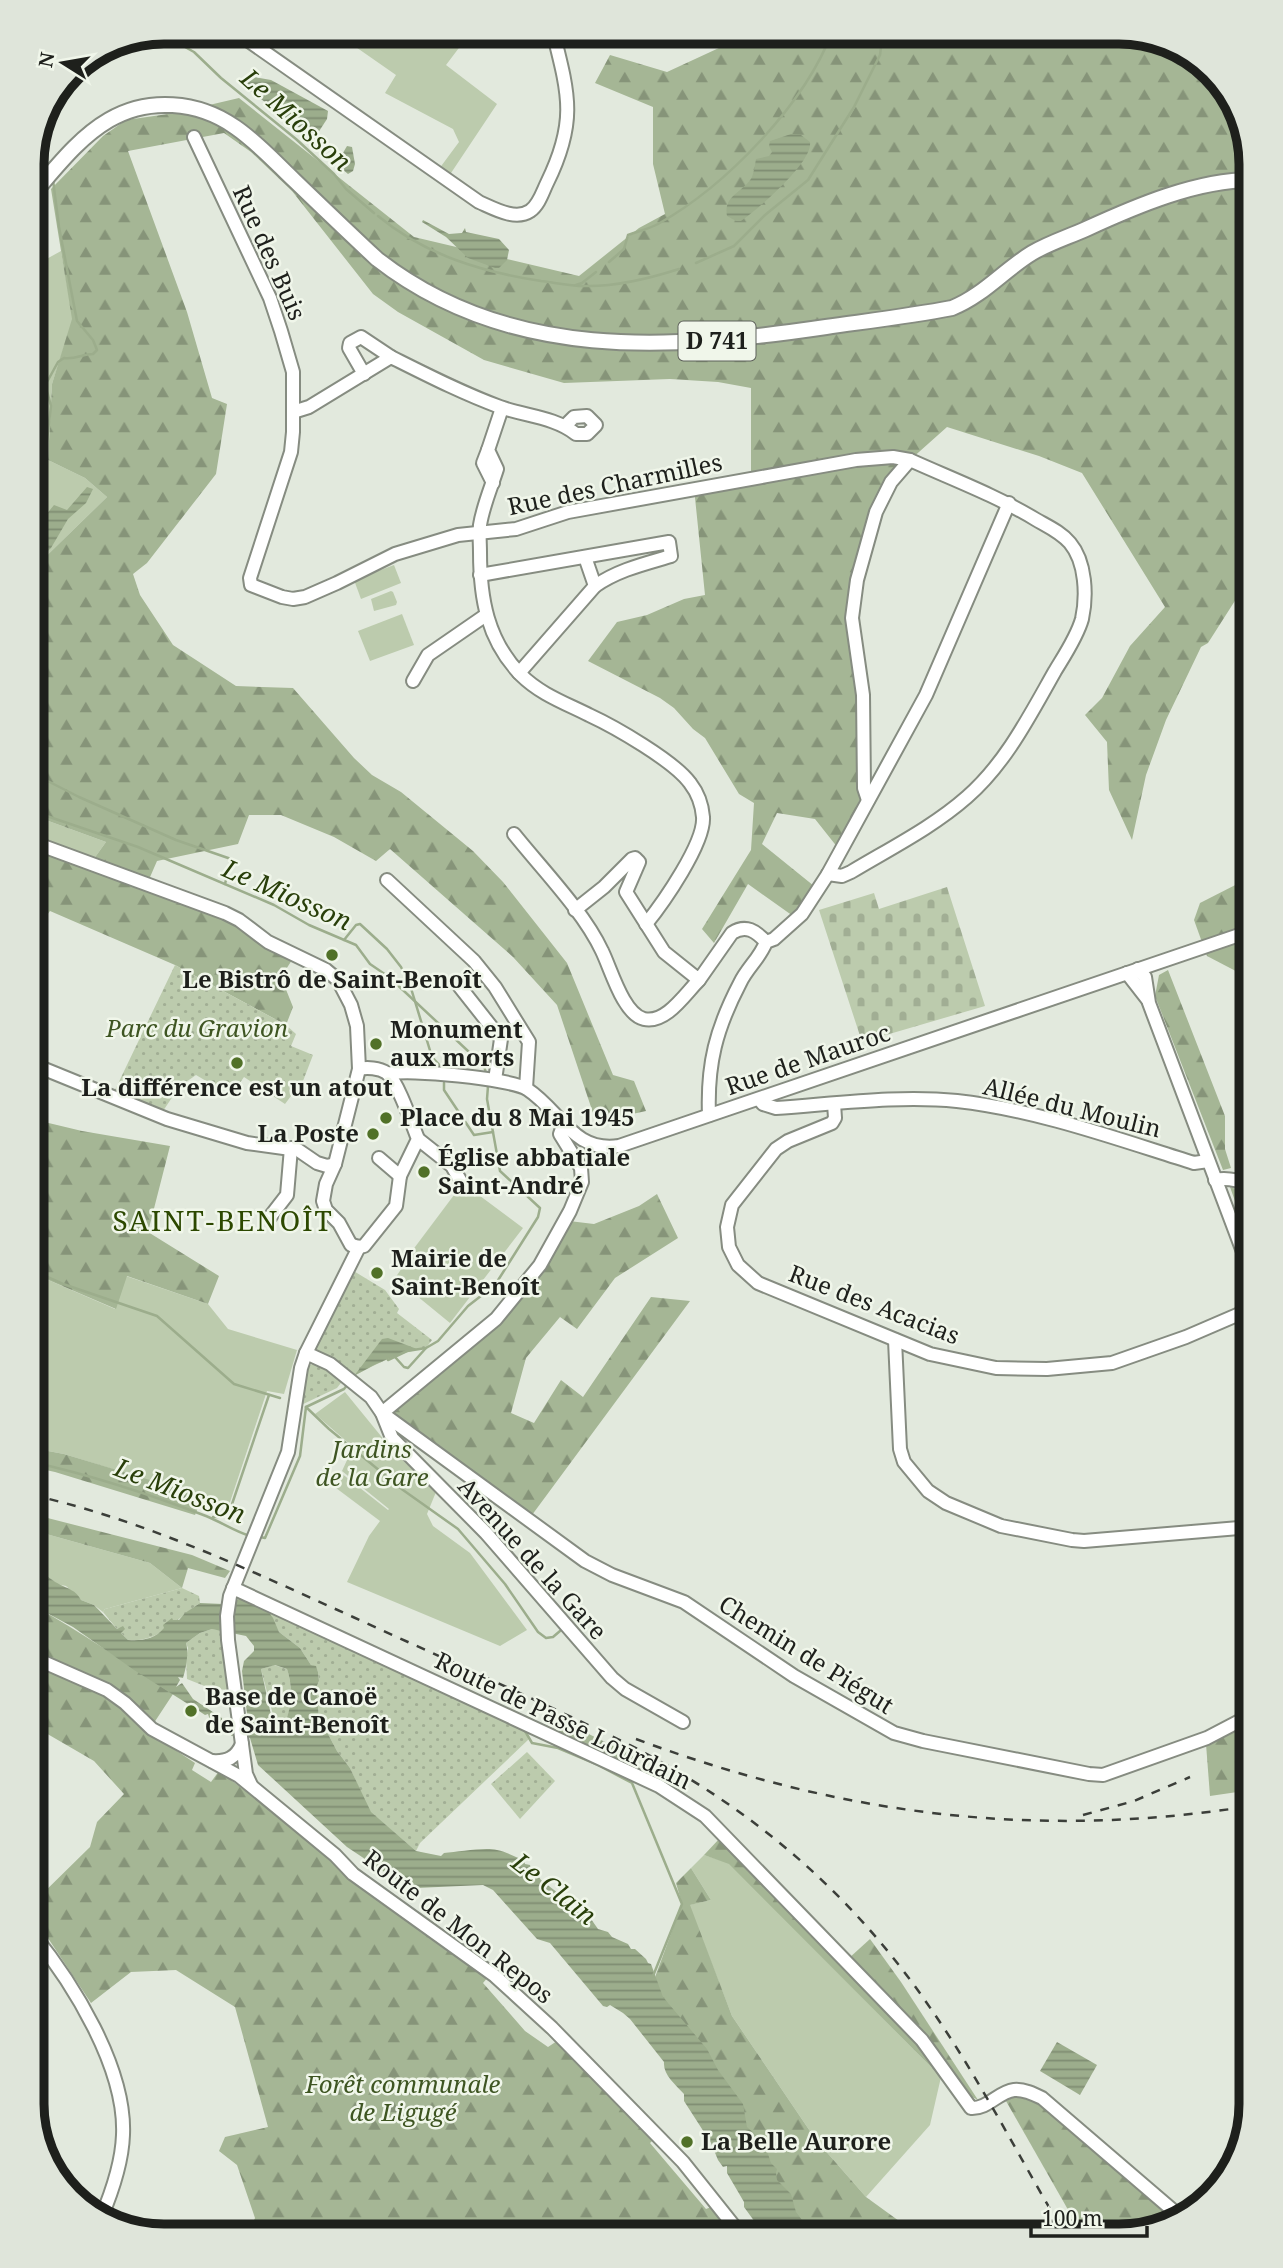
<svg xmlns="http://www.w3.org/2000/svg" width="1283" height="2268" viewBox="0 0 1283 2268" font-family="'Noto Serif',serif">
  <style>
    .green { fill: #bccbad }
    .forest { fill: url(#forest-firs) }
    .cemetery { fill: url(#cemetery-stones) }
    .park { fill: url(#park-dots) }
    .water { fill: url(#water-rules); fill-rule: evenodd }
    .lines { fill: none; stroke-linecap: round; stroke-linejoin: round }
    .stream { stroke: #9cad8c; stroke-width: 2.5 }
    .minor-casing { stroke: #868c81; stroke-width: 16 }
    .major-casing { stroke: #868c81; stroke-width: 18 }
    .minor { stroke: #fff; stroke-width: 12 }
    .major { stroke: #fff; stroke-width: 14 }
    .rail { stroke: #3b3e39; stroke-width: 2.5; stroke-dasharray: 9 9; stroke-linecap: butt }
    .poi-dot { fill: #517128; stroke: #f0f6ea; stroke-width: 2.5 }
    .labels { text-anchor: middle; stroke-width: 5; stroke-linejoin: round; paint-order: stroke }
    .shield { fill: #f0f6ea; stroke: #5d605a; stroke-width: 2 }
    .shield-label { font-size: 23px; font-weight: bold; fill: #1e201c }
    .street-label { font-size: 24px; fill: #1e201c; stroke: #f0f6ea }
    .poi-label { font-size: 24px; font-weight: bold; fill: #1e201c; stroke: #f0f6ea; text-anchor: start }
    .park-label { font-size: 24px; font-style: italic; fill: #3e5522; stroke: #f0f6ea }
    .water-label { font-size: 26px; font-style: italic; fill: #293f0a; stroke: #f0f6ea }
    .quarter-label { font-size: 28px; letter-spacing: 2px; fill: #2c4800; stroke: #f0f6ea }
    .rim { fill: none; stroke: #1e201c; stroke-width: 9 }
  </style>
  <defs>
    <pattern id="forest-firs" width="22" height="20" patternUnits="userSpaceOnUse" patternTransform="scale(1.75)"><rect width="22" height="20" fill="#a5b695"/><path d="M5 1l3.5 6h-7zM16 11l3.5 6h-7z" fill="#869479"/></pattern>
    <pattern id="cemetery-stones" width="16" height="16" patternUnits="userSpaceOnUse" patternTransform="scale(1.75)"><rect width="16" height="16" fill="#bccbad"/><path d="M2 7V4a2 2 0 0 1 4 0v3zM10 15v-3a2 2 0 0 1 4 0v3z" fill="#a1ae94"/></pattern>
    <pattern id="park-dots" width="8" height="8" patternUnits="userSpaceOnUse" patternTransform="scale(1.75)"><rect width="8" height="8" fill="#bccbad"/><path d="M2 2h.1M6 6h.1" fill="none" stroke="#a1ae94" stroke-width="1.8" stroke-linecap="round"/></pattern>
    <pattern id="water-rules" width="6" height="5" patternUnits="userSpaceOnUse" patternTransform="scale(1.75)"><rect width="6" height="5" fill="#9cad8c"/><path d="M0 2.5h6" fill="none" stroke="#7f8c72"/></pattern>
  </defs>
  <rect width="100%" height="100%" fill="#e2e9dd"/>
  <g class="green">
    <path d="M342,32H471L446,65L497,104L449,176L439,169L459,142L453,129L385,93L396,75L340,36Z"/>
    <path d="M61,251L73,319L52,384L48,460L85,478L107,497L32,570V267Z"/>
    <path d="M394,565L401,583L361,599L354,580Z"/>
    <path d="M391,591L393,592L397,602L396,605L374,611L371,599Z"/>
    <path d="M402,614L414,645L370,661L358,631Z"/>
    <path d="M32,815L106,842L88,867L32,848Z"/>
    <path d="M460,1187H468L523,1228L450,1323L395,1278L409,1258V1255Z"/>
    <path d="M32,1273L115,1309L126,1276L208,1304L228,1329L297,1350L284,1394L267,1391L229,1505L64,1454L32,1448Z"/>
    <path d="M345,1392L394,1452L436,1492L427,1514L433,1526L470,1553L527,1630L500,1646L347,1582L369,1536L380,1521L332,1485L341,1473L388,1510L389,1509L342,1471L353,1447L315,1414Z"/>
    <path d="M32,1530L150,1563L182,1588L105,1609L103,1612L94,1605L81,1600L66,1586L57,1584L32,1563Z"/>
    <path d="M704,1855L729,1863L941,2077L930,2125L866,2197L816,2140L732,2016L689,1905L711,1900L691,1868Z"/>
  </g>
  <g class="forest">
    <path d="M757,32H1129L1193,54L1238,105L1251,163V604L1238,596L1208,643L1201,647L1166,720L1146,775L1132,840L1109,790L1107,742L1085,715L1102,698L1130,646L1165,607L1082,473L1039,456L947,427L910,460L891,482L852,618L863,695L860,799L838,848L815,819L777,813L762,844L814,886L793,916L748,884L714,943L702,929L751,850L754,803L739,794L705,738L693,729L674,708L660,698L588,661L617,622L647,615L684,599L705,595L694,488L751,478V388L718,382L670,379L564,383L484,360L398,312L373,294L292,191L251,152L224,133L128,151L187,312L212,398L227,404L216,474L147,563L133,574L140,595L173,645L236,686L293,688L354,758L372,775L401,792L473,851L503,882L567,963L613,1075L634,1081L646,1111L596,1122L557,1005L513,957L390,849L376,861L334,837L281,815H249L238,844L157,861L144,891L232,922L292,960L281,977L293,1007L286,1025L175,965L50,911L43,920L32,917V848L88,867L106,842L32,815V570L107,497L85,478L48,460L52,384L72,319L51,189L103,136L126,120L175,113L239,98L414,237L579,276L639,228L665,214L653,164V107L595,83L610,55L667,72L734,41L747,47Z"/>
    <path d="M1251,877V979L1207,956L1194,920L1200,903Z"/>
    <path d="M1168,970L1225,1116V1149L1231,1168L1223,1170L1155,996L1159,975Z"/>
    <path d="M32,1119L82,1131L170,1146L148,1232L219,1276L208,1304L127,1276L116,1309L32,1273Z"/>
    <path d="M1230,1187L1245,1192L1251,1189V1246Z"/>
    <path d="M657,1194L678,1238L615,1278L577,1329L560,1317L526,1358L511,1413L534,1423L561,1380L583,1397L651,1297L690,1301L532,1515L391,1413L491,1332L544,1268L569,1221L594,1224L639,1206Z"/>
    <path d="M32,1448L64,1454L203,1496L195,1515L55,1472L32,1467Z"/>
    <path d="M32,1514L192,1555L230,1571L225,1578L188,1568L182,1588L150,1563L32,1530Z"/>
    <path d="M32,1605C81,1631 126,1664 173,1694L148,1732L195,1763L192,1770L211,1782L219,1771L489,1976L483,1983L525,2031L548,2047L557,2041L655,2138L650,2143L706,2209L714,2206L736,2236H247L255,2218L237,2165L219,2151L225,2137L268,2127L235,2007L176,1970L131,1972L91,2003L32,1914V1904L90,1847L97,1822L124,1794L94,1761L32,1725Z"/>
    <path d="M1251,1719V1790L1210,1796L1206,1744Z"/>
    <path d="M566,1723L632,1755L641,1771L554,1731Z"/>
    <path d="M720,1838L921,2044L941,2077L729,1864L704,1855Z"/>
    <path d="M691,1868L711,1900L690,1905L732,2016L816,2140L866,2197L906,2226L897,2236H804L647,1999L682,1904L676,1883Z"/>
    <path d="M870,1939L901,1982L978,2100L970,2096L848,1959Z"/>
    <path d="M1014,2097H1030L1050,2106L1160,2207L1167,2218V2225L1120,2236H1083L1006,2101Z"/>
  </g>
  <path class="cemetery" d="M947,887L985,1006L862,1042L819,910L874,893L879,909Z"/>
  <g class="park">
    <path d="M175,965L286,1025L296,1034L291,1046L313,1055L303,1081L319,1089L315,1098L297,1088L285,1104L244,1077L237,1087L228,1082L223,1091L196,1075L179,1087L163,1111L114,1092Z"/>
    <path d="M352,1270L385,1290L399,1309L397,1313L432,1340L426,1348C401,1352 377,1363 354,1376L316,1349L331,1312Z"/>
    <path d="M317,1362L344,1379L337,1388L299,1406L308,1366Z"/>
    <path d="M182,1588L199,1596L200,1603C176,1618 160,1643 128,1640L121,1633L120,1628L117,1629L103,1612L105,1609Z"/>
    <path d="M268,1612L525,1731L529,1739L420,1843L416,1851L370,1812L350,1768L337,1751L319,1717L316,1688L319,1681L318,1672L316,1667L311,1665L300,1648L279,1632Z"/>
    <path d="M212,1629L223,1630L231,1690L212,1689L187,1679L186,1658L188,1648L186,1643L200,1633Z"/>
    <path d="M274,1665L287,1669C294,1689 292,1718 278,1734L261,1669Z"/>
    <path d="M527,1752L555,1781L520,1819L491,1784Z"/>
  </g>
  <g class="water">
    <path d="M254,77L271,80L328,111L327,119L314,139L245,87L244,85Z"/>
    <path d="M791,134L801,135L810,142C813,162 758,209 741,221H736L727,216C723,195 744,192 752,177C754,171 755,165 756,159L769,156L772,152L769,146L770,141Z"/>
    <path d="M347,146L352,147L355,164L353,171L348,174L342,169L340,158Z"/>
    <path d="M423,220L449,234L462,233L465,228L466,232L499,239L509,250L507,260L499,268H495L468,258L446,237L422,222Z"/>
    <path d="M87,487L93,489L86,503L68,519L51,548L32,566V516L40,522L54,505L67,510Z"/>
    <path d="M388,1338L417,1349C398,1353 371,1366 354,1376L382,1339Z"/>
    <path d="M32,1563C41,1569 49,1579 59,1584C68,1589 76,1590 81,1600L94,1605L117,1629L123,1626L125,1629L121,1633L128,1640C142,1641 155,1639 164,1628L163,1625L172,1618L173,1620H179L185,1613L200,1603L223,1604L239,1599L245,1600L264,1606L273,1618L279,1632L300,1648L311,1665L316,1666L318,1672L319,1681L316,1688L319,1717L337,1751L350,1768L371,1812L416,1851L441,1856L444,1853C459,1852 484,1847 497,1850C507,1852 515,1857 524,1860L525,1864L530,1865L532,1872L535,1871L541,1880L558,1893L569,1906L591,1919L598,1929L608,1932L612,1937L628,1944L631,1949H635L646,1959L648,1963L651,1964L663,1997L707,2049L718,2070L743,2104L747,2127L756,2135L768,2154L771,2163L777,2169L776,2173L777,2180L791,2194L796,2212L814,2236H765L744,2207V2202L727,2173V2166L723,2167L718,2160L711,2143L684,2101V2094C675,2084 663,2075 664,2062L630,2019L623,2013L610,2005L607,2007L603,2006L550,1943L537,1939L493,1890L483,1885L416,1888L395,1879L347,1847L258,1765L250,1738L238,1734L232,1736L210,1720L208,1714L205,1715L199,1711L134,1670L73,1627L32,1605ZM212,1629L246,1636L254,1646V1651L244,1661L242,1671L249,1731L236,1729L235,1726L222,1720V1718L193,1699L182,1683L176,1687L180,1680L178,1677L183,1678C186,1669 189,1652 186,1643L200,1633ZM275,1665L287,1669C294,1689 292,1717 278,1734L271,1715L261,1669Z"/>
    <path d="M1057,2042L1097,2065L1080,2095L1040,2071Z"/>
  </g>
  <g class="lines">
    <g class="stream">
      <path d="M158,32L194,52L221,78L296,139L334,174L346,189L374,213"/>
      <path d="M38,140L48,167"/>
      <path d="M378,216C425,255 482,272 541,281C557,283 573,287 589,286C619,286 651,278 679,269"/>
      <path d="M609,262L624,249L628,235C638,231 649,229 658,224C726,186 805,104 832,32"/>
      <path d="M696,263L734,246L765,215L808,180L854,107L880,55L882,39L879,32"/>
      <path d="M576,285L582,283L596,272"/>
      <path d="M32,486L44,464L51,406L47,391V382L58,362L64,358C75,360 82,354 93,354L97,350L93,340L77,321L59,227L53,180"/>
      <path d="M32,773L79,797L176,840L231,859L225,884"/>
      <path d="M32,811L138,847L274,905L309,925L356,945L370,964L389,977L484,1066L486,1073"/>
      <path d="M344,940L356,925L360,924L387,949L401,967L410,985L432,1057L444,1070"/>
      <path d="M444,1083V1090L474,1135L493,1132"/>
      <path d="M32,1270L63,1284L157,1316L234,1384L280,1398"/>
      <path d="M395,1357L404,1367L408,1368L426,1348"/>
      <path d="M388,1360L407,1351L426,1348L438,1341L468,1306L495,1285L538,1217L540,1208L500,1171L487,1099L488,1086"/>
      <path d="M306,1407L344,1389L348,1384"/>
      <path d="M306,1407L329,1429L403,1490L458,1529L505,1584L538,1632L546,1638L553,1637L560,1631"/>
      <path d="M32,1462C91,1475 149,1494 206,1516C221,1522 234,1531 250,1536"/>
      <path d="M213,1517H221L230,1510L269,1395"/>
      <path d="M260,1537L265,1538L300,1456L306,1407"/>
      <path d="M511,1724L525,1731L532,1743L558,1748L596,1764L632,1783L682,1904L653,1976"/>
    </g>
    <g class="minor-casing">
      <g id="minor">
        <path d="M236,32L479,202C493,208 515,221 530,211C539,205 543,191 547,183C577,122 569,95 553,32"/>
        <path d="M194,137L270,298L281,331L293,372V432L291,452L250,578L251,585L282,597L293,599L305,597L337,583L395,554L458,535L516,529L568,512L856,460L893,457L910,460C952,479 995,495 1035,519C1047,526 1061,532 1070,543C1086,562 1087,596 1082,619C1077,637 1064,656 1055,671C1030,715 1006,763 967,797C933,827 891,848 851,872L842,876L828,874"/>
        <path d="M364,374L349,348L350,343L361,337L391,357"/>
        <path d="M502,408L488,450L497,469C491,488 483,506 480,525C479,534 480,543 480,552C480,598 487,640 521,675C540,694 565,703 589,715C615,727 674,761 690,783C697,792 702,805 703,817C705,843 663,903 646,924"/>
        <path d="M293,412L309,407L391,357C427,375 462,393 500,407C525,416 555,417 576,434H587L596,425L587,416L574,417L565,426"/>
        <path d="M488,450L483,463L493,483"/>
        <path d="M585,557L595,586"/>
        <path d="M480,575L669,542L671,556C644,564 618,570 595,586L519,673"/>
        <path d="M413,681L428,655L486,615"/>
        <path d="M868,800L864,788L863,695L852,618L857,580L876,512L891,482L910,460"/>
        <path d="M514,834C542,869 584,912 602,951C611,969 623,1014 644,1019C666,1024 685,994 699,980"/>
        <path d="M32,842L225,913L239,920L268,942L326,970L338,980L351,1005L357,1026L359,1069L335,1164L326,1184L323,1201L326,1210L339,1223L351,1245"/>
        <path d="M387,880L474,961L495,987L529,1042L526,1088"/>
        <path d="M575,910L604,887L632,859L635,858L639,862L626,892L664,952L699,980L732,933C746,924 756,931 766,942"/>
        <path d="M1138,969L1145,977L1149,1003L1251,1273"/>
        <path d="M1127,973L1148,1000"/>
        <path d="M460,987L501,1039L495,1080"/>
        <path d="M32,1064L167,1119L247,1143L298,1150L317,1163L327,1166L335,1164"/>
        <path d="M388,1074C407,1068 511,1079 527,1089C561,1111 573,1153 619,1146L1251,931"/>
        <path d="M759,1099L763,1104L776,1108C835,1104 897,1095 957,1101C1038,1110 1117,1139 1194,1163L1208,1161"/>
        <path d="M834,1104L835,1118L832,1123L788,1141L776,1149L732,1205L727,1227L729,1247L738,1265L758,1283L930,1354L996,1368L1047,1369L1112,1363L1186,1337L1251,1309"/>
        <path d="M709,1115C707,1064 716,1029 740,983C747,968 760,958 766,942L774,939L802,914L828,874L926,695L1009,503"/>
        <path d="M564,1123L560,1134L581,1168L582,1182L570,1211L540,1265L496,1319L382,1413L585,1561L612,1575L684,1602L794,1676L894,1733L923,1741L1089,1774L1103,1775L1207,1738L1251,1715"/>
        <path d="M418,1139L452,1166L464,1187"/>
        <path d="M379,1158L400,1176"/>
        <path d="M1215,1180C1231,1176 1237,1183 1251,1182"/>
        <path d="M270,1217L287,1195L291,1148"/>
        <path d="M352,1245L359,1247L364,1246L396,1206L400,1176L418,1139C412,1124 398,1082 387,1073C379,1068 367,1067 359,1069"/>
        <path d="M895,1340L900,1449L904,1462L928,1491L946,1503L1001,1526L1072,1540L1084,1541L1251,1527"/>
        <path d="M306,1353L330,1364L371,1397L382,1413L392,1438L486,1533L612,1678L625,1689L683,1722"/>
        <path d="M233,1588L659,1786L705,1816L922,2040L971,2108C988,2109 998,2092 1014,2090C1024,2089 1034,2094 1042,2098L1183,2219"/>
        <path d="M32,1657L107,1690L125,1703L152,1729L239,1776L335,1855L353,1874L495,1976L552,2028L683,2162L742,2236"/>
        <path d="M212,1761C227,1762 236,1758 242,1744"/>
        <path d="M251,1785L246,1774L228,1640L227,1616L230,1596L288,1452L301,1368L306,1353L359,1247"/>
        <path d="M32,1933C73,1983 126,2068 123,2135C122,2164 112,2192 101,2218"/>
      </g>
    </g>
    <g class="major-casing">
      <path id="major" d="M32,195C55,169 78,138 109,120C148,97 198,101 235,127C257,142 276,163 295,181C322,207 349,233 377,259C509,362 670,350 826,327C868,321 910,316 952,308C984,295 1004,270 1032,253C1049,243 1068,237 1086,229C1136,206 1197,180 1251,180"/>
    </g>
    <use href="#minor" class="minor"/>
    <use href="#major" class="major"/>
    <g class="rail">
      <path d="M32,1495C144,1520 249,1570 353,1617C445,1659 537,1700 628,1744C753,1809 851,1892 931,2009C981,2081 1021,2161 1066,2236"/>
      <path d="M636,1739C840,1815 1036,1840 1251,1806"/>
      <path d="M1083,1815L1134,1801L1190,1777"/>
    </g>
  </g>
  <g class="poi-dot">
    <circle cx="332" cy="955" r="7"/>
    <circle cx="376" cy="1044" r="7"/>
    <circle cx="237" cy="1063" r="7"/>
    <circle cx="386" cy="1118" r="7"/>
    <circle cx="373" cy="1134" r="7"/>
    <circle cx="424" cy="1172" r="7"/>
    <circle cx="377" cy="1273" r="7"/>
    <circle cx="191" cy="1711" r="7"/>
    <circle cx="687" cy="2142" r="7"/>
  </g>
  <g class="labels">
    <rect class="shield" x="678.5" y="321.5" width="77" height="39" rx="5"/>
    <g class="shield-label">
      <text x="717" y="349">D 741</text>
    </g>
    <g class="street-label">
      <text transform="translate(269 253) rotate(66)" y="8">Rue des Buis</text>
      <text transform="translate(615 485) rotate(-12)" y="8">Rue des Charmilles</text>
      <text transform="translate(808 1060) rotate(-19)" y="8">Rue de Mauroc</text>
      <text transform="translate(1072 1108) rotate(14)" y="8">Allée du Moulin</text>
      <text transform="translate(874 1305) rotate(21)" y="8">Rue des Acacias</text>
      <text transform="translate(532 1559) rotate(48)" y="8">Avenue de la Gare</text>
      <text transform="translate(806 1655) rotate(32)" y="8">Chemin de Piégut</text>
      <text transform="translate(563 1721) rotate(26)" y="8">Route de Passe Lourdain</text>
      <text transform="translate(458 1927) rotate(38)" y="8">Route de Mon Repos</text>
    </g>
    <g class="poi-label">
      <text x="332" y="988" text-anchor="middle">Le Bistrô de Saint-Benoît</text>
      <text x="390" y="1038">Monument<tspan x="390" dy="28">aux morts</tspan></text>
      <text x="237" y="1096" text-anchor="middle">La différence est un atout</text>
      <text x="400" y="1126">Place du 8 Mai 1945</text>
      <text x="359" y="1142" text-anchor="end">La Poste</text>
      <text x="438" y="1166">Église abbatiale<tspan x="438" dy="28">Saint-André</tspan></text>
      <text x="391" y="1267">Mairie de<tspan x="391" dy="28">Saint-Benoît</tspan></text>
      <text x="205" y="1705">Base de Canoë<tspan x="205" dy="28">de Saint-Benoît</tspan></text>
      <text x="701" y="2150">La Belle Aurore</text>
    </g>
    <g class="park-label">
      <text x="197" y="1037">Parc du Gravion</text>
      <text x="372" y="1458">Jardins<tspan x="372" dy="28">de la Gare</tspan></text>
      <text x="403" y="2093">Forêt communale<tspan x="403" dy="28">de Ligugé</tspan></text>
    </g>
    <g class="water-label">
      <text transform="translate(296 120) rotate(42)" y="9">Le Miosson</text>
      <text transform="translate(287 895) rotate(24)" y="9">Le Miosson</text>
      <text transform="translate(180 1491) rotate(21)" y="9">Le Miosson</text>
      <text transform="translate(554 1889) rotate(38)" y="9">Le Clain</text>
    </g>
    <g class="quarter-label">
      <text x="223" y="1231">SAINT-BENOÎT</text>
    </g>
  </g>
  <path d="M0 0H1283V2268H0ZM164 44H1119A120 120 0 0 1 1239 164V2104A120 120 0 0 1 1119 2224H164A120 120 0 0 1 44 2104V164A120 120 0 0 1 164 44Z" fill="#dfe5da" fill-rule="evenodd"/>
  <path class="rim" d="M164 44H1119A120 120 0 0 1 1239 164V2104A120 120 0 0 1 1119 2224H164A120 120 0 0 1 44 2104V164A120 120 0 0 1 164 44Z"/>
  <g transform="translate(63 63) rotate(281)" stroke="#f0f6ea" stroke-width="5" paint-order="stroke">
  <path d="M0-5L12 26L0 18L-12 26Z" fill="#1e201c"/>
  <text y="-10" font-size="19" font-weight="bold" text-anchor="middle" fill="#1e201c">N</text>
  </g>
  <path d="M1031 2226v10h116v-10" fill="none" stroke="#1e201c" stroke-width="3.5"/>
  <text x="1042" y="2226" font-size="21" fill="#1e201c" stroke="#f0f6ea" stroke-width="5" paint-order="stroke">100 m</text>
</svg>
